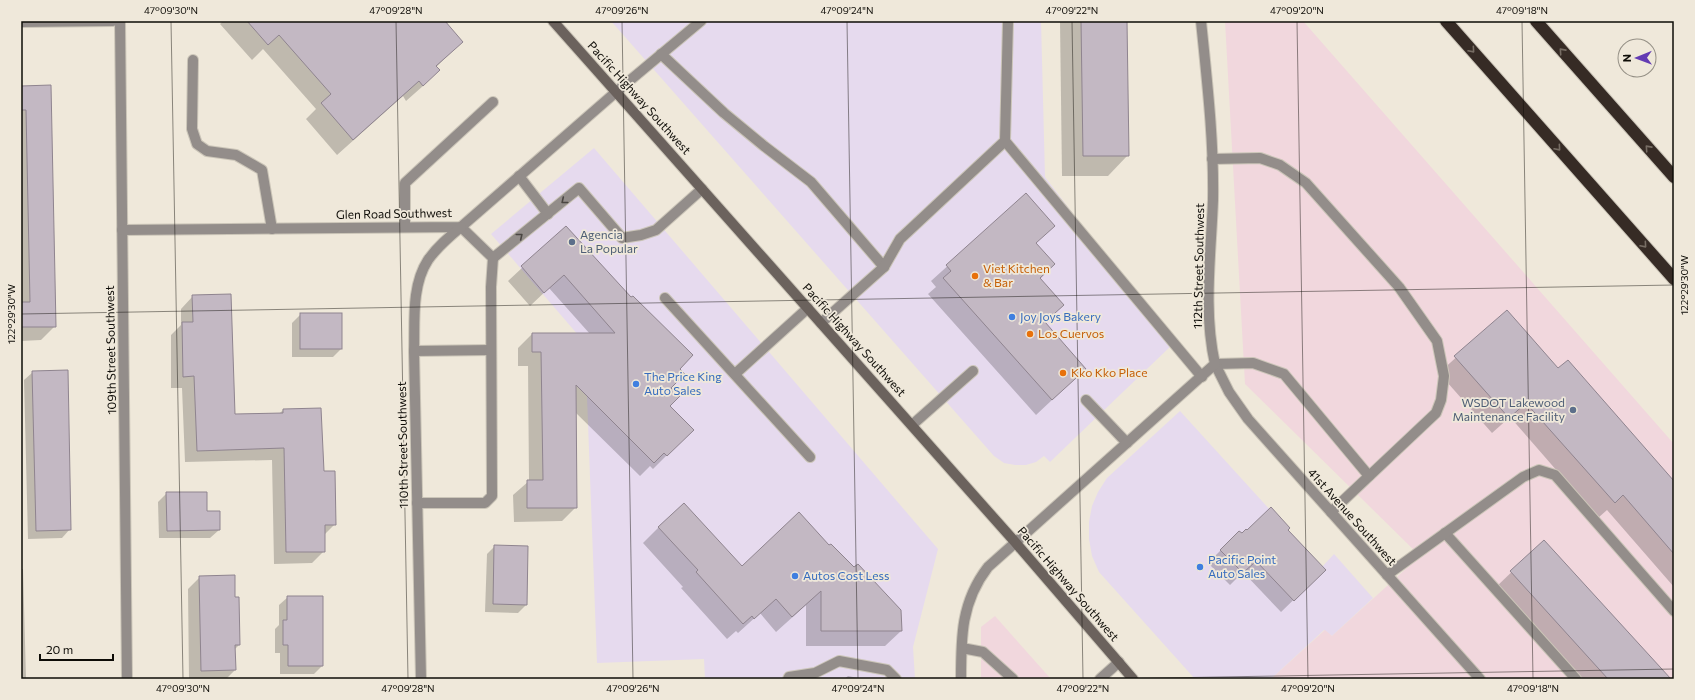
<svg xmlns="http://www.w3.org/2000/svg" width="1695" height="700" viewBox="0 0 1695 700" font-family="Commissioner,sans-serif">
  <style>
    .commercial { fill: #e6daee }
    .industrial { fill: #f1d7dd }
    .shadow { fill: #0003 }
    .building { fill: #c3b8c3; stroke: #8f848f }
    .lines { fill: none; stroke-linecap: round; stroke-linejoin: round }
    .service-casing { stroke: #cbc5b8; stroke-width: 12 }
    .minor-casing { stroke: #cbc5b8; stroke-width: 12 }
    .secondary-casing { stroke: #cbc5b8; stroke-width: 12 }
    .motorway-casing { stroke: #cbc5b8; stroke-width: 14 }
    .service { stroke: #938d8a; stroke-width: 10 }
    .minor { stroke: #938d8a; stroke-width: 10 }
    .secondary { stroke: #6b625d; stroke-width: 10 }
    .motorway { stroke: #362b25; stroke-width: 12 }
    .oneway { stroke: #776d64 }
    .oneway2 { stroke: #4a4642 }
    .ticks { fill: none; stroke: #0e0c07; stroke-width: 1; stroke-opacity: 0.45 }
    .service-dot { fill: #5c6f8a; stroke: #efe8da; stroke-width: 1.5 }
    .food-dot { fill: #e8710a; stroke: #efe8da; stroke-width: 1.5 }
    .shop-dot { fill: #3f7fe0; stroke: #efe8da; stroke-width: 1.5 }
    .labels { text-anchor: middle; stroke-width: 3.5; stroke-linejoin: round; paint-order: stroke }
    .street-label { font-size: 12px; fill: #0e0c07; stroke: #efe8da }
    .service-label { font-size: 12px; fill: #4e5e75; stroke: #efe8da; text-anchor: start }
    .food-label { font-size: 12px; fill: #c56008; stroke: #efe8da; text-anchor: start }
    .shop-label { font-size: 12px; fill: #366cbe; stroke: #efe8da; text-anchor: start }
    .neatline { fill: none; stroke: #0e0c07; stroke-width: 1.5 }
    .ticks-label { font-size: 10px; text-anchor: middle; fill: #0e0c07 }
  </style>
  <rect width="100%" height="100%" fill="#efe8da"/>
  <g class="commercial">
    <path d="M611,21H1041L1045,177L1173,344L1050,462L1044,456L1036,462L1026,465H1015L1004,463L994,456Z"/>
    <path d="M594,148L938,549L913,647L915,679H705L704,659L597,663L585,343L491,234Z"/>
    <path d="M1180,411L1322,567L1334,554L1373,598L1332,636L1324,630L1271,679H1195L1099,572L1092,556L1089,539V522L1092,506L1098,492L1107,478Z"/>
  </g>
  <g class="industrial">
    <path d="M1225,21H1303L1674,444V679H1271L1325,630L1332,636L1420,556L1245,384Z"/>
    <path d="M995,616L1051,679H981V627Z"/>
  </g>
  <g class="shadow">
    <path d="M223,21H443L462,42L436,67L423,86L406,101L403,96L337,155L306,119L316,109L263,49L252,60L220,24Z"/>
    <path d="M1060,21H1126L1128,155L1108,176H1062Z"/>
    <path d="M50,86L55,326L41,340L21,341V87Z"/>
    <path d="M1026,195L1035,244L1054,264L1040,279L1063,305L1044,323L1085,369L1036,415L928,294L936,287L931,281Z"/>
    <path d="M566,227L679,369L670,388L668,406L692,430L653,469L650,466L640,476L575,412L576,507L562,521L514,522L513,495L529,481L528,366H518V348L532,334H590L549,288L530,306L508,281Z"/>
    <path d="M193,296L234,415L279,414L283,410L323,472L335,524L324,535V551L312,563L274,564L272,460L185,462L182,388H171V335L181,325V309Z"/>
    <path d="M1507,311L1558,370L1674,482V587L1607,510L1598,518L1510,417L1492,433L1439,373Z"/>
    <path d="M301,314L341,349L333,357H292V323Z"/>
    <path d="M33,372L70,529L62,538L28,539L24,380Z"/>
    <path d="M167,493L206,512L219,530L210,538H159L158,502Z"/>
    <path d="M799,514L901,631L885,646H806V605L776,632L760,613L738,633L736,631L727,639L681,588L683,587L643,543L659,527L742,567Z"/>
    <path d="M1287,530L1312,582L1281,612L1243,572L1230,585L1208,563L1239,532L1242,534L1247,532Z"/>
    <path d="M1544,541L1662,679H1578L1495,588Z"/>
    <path d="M495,546L526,605L518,613L485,612L487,554Z"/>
    <path d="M21,569H23L26,678H32V679H21Z"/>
    <path d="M200,577L234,598L239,645L235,649V670L226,679H189L188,589Z"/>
    <path d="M288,597L322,666L314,674H280V653H275V629L279,625V605Z"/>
    <path d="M848,676L863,679H844Z"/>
  </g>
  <g class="building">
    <path d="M247,21H445L463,42L436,66L440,70L423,86L419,81L353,140L321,103L331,94L279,35L268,45Z"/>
    <path d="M1081,21H1127L1129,156H1083Z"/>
    <path d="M51,85L56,327H21V302H30L26,110H21V86Z"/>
    <path d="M1026,193L1055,226L1036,243L1055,264L1040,278L1064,305L1045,322L1086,369L1052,400L943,278L951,271L946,265Z"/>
    <path d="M566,226L631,297L633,296L693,355L680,369L685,374L671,388L680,396L670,406L694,430L667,456L664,453L654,463L576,385L577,508H527V480H543L541,352H532V333H615L564,275L544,293L521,266Z"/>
    <path d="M231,294L235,414L283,413V409L321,408L324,471H335L336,525H325V552H286L284,448L197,451L194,376L183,377L182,322H193L192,295Z"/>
    <path d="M1507,310L1558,368L1568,360L1674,481V554L1623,495L1615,503L1526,403L1509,418L1454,356Z"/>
    <rect x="300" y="313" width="42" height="36"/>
    <path d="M68,370L71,530L36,531L32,371Z"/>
    <path d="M166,492H207V511H220V530L167,531Z"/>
    <path d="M684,503L742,566L799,512L829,545L831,544L854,567L858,564L901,610L902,631H821V591L792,617L776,599L754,619L752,616L743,624L696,572L698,570L658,527Z"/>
    <path d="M1271,507L1290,528L1288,530L1326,570L1294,601L1256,561L1243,573L1220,550L1239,531L1242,533L1246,529L1247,530Z"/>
    <path d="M1544,540L1671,679H1608L1510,571Z"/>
    <path d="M494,545L528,546L527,605L493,604Z"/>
    <path d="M235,575V597H239L240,645H235L236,670L201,671L199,576Z"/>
    <path d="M287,596H323V666H288V645H283V620H287Z"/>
  </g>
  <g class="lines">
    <g class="service-casing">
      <g id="service">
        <path d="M661,54L724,113L764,146L811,182L884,267"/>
        <path d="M193,60L192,129L197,144L207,151L236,155L262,170L272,229"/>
        <path d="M616,92L701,21"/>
        <path d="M1005,141L1202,377"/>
        <path d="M1212,159L1260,158L1280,165L1306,183L1399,287L1437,341L1444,376L1441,400L1436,413L1331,512"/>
        <path d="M519,176L548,214"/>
        <path d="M405,227V183L493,102"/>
        <path d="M493,258L579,188L622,238L641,235L656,230L702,189"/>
        <path d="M665,298L810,457"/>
        <path d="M821,323L884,267L900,239L1005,141L1008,21"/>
        <path d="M414,351L491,350"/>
        <path d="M1215,364L1253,363L1284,374L1369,476"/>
        <path d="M735,374L808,308"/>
        <path d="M1086,400L1127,443"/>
        <path d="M912,425L973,371"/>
        <path d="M417,503H485L492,496L491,287L493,258L461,227"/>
        <path d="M1445,533L1576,679"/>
        <path d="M1387,575L1523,477L1539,470L1555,475L1674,611"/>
        <path d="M962,648L983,652L1013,679"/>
        <path d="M788,679L789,677L815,673L839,661L887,670L896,679"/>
        <path d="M1100,679L1119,662"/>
      </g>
    </g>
    <g class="minor-casing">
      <g id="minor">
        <path d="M120,21L127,679"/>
        <path d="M21,22L113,21"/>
        <path d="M122,230L461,227L616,92"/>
        <path d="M1215,364L1229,392L1248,419L1480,679"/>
        <path d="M421,679L414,351C415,322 411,286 428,260C437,247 449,237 461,227"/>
        <path d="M961,679C961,637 961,602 988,567L1215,364C1203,310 1211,255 1213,200C1214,140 1207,81 1201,21"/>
      </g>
    </g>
    <g class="secondary-casing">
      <path id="secondary" d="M553,21L1015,542L1133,679"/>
    </g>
    <g class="motorway-casing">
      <g id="motorway">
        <path d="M1446,21L1674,279"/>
        <path d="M1536,21L1674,177"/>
      </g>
    </g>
    <use href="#service" class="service"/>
    <use href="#minor" class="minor"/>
    <use href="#secondary" class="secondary"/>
    <use href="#motorway" class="motorway"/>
  </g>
  <defs><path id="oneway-chevron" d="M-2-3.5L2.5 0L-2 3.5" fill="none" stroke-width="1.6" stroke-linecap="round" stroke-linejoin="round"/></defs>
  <g class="oneway">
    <use href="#oneway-chevron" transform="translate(1472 50) rotate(49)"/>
    <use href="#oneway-chevron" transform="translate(1562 51) rotate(-132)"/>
    <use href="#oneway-chevron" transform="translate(1558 148) rotate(49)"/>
    <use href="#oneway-chevron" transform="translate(1648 148) rotate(-132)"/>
    <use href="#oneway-chevron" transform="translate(1644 245) rotate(49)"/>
  </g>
  <g class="oneway2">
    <use href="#oneway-chevron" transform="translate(564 201) rotate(141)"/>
    <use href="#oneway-chevron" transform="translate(520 236) rotate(-39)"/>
  </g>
  <path class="ticks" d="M171,21L183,679M396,21L408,679M622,21L633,679M847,21L858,679M1072,21L1083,679M1297,21L1308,679M1522,21L1533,679M21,314L1674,285M1106,679L1674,669"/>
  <g class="service-dot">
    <circle cx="572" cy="242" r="4"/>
    <circle cx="1573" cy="410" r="4"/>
  </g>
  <g class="food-dot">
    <circle cx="975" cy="276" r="4"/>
    <circle cx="1030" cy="334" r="4"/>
    <circle cx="1063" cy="373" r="4"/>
  </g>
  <g class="shop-dot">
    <circle cx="1012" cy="317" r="4"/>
    <circle cx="636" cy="384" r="4"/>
    <circle cx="1200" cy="567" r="4"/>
    <circle cx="795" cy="576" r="4"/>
  </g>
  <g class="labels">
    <g class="street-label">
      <text transform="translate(639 98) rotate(48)" y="4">Pacific Highway Southwest</text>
      <text transform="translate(394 214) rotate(-1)" y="4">Glen Road Southwest</text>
      <text transform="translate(1199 266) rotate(-89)" y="4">112th Street Southwest</text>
      <text transform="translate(854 340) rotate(48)" y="4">Pacific Highway Southwest</text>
      <text transform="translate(111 350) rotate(-91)" y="4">109th Street Southwest</text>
      <text transform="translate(403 445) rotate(-91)" y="4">110th Street Southwest</text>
      <text transform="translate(1352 517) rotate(48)" y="4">41st Avenue Southwest</text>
      <text transform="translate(1068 584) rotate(49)" y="4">Pacific Highway Southwest</text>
    </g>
    <g class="service-label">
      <text x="580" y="239">Agencia<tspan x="580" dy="14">La Popular</tspan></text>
      <text x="1565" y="407" text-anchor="end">WSDOT Lakewood<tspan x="1565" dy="14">Maintenance Facility</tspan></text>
    </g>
    <g class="food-label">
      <text x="983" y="273">Viet Kitchen<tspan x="983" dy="14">&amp; Bar</tspan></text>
      <text x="1038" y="338">Los Cuervos</text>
      <text x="1071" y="377">Kko Kko Place</text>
    </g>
    <g class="shop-label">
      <text x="1020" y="321">Joy Joys Bakery</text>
      <text x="644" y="381">The Price King<tspan x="644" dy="14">Auto Sales</tspan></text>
      <text x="1208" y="564">Pacific Point<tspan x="1208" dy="14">Auto Sales</tspan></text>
      <text x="803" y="580">Autos Cost Less</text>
    </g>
  </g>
  <rect width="1695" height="700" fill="none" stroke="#efe8da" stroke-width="44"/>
  <g transform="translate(1637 58) rotate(269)"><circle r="19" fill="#efe8da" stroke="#959086"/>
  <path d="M0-3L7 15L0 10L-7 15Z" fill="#633bb3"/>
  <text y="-6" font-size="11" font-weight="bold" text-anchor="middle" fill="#0e0c07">N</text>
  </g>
  <path d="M40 654v6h73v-6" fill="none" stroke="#0e0c07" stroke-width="2"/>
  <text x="46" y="654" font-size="12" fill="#0e0c07" stroke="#efe8da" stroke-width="3" paint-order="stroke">20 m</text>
  <rect x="22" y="22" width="1651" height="656" class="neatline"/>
  <g class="ticks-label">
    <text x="171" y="14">47°09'30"N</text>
    <text x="396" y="14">47°09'28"N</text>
    <text x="622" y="14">47°09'26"N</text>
    <text x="847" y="14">47°09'24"N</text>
    <text x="1072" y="14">47°09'22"N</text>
    <text x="1297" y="14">47°09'20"N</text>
    <text x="1522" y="14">47°09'18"N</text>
    <text transform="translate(1684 285) rotate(-90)" y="4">122°29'30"W</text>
    <text transform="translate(11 314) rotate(-90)" y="4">122°29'30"W</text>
    <text x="183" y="692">47°09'30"N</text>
    <text x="408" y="692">47°09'28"N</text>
    <text x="633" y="692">47°09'26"N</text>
    <text x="858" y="692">47°09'24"N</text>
    <text x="1083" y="692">47°09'22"N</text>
    <text x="1308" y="692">47°09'20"N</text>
    <text x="1533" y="692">47°09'18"N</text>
  </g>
</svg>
